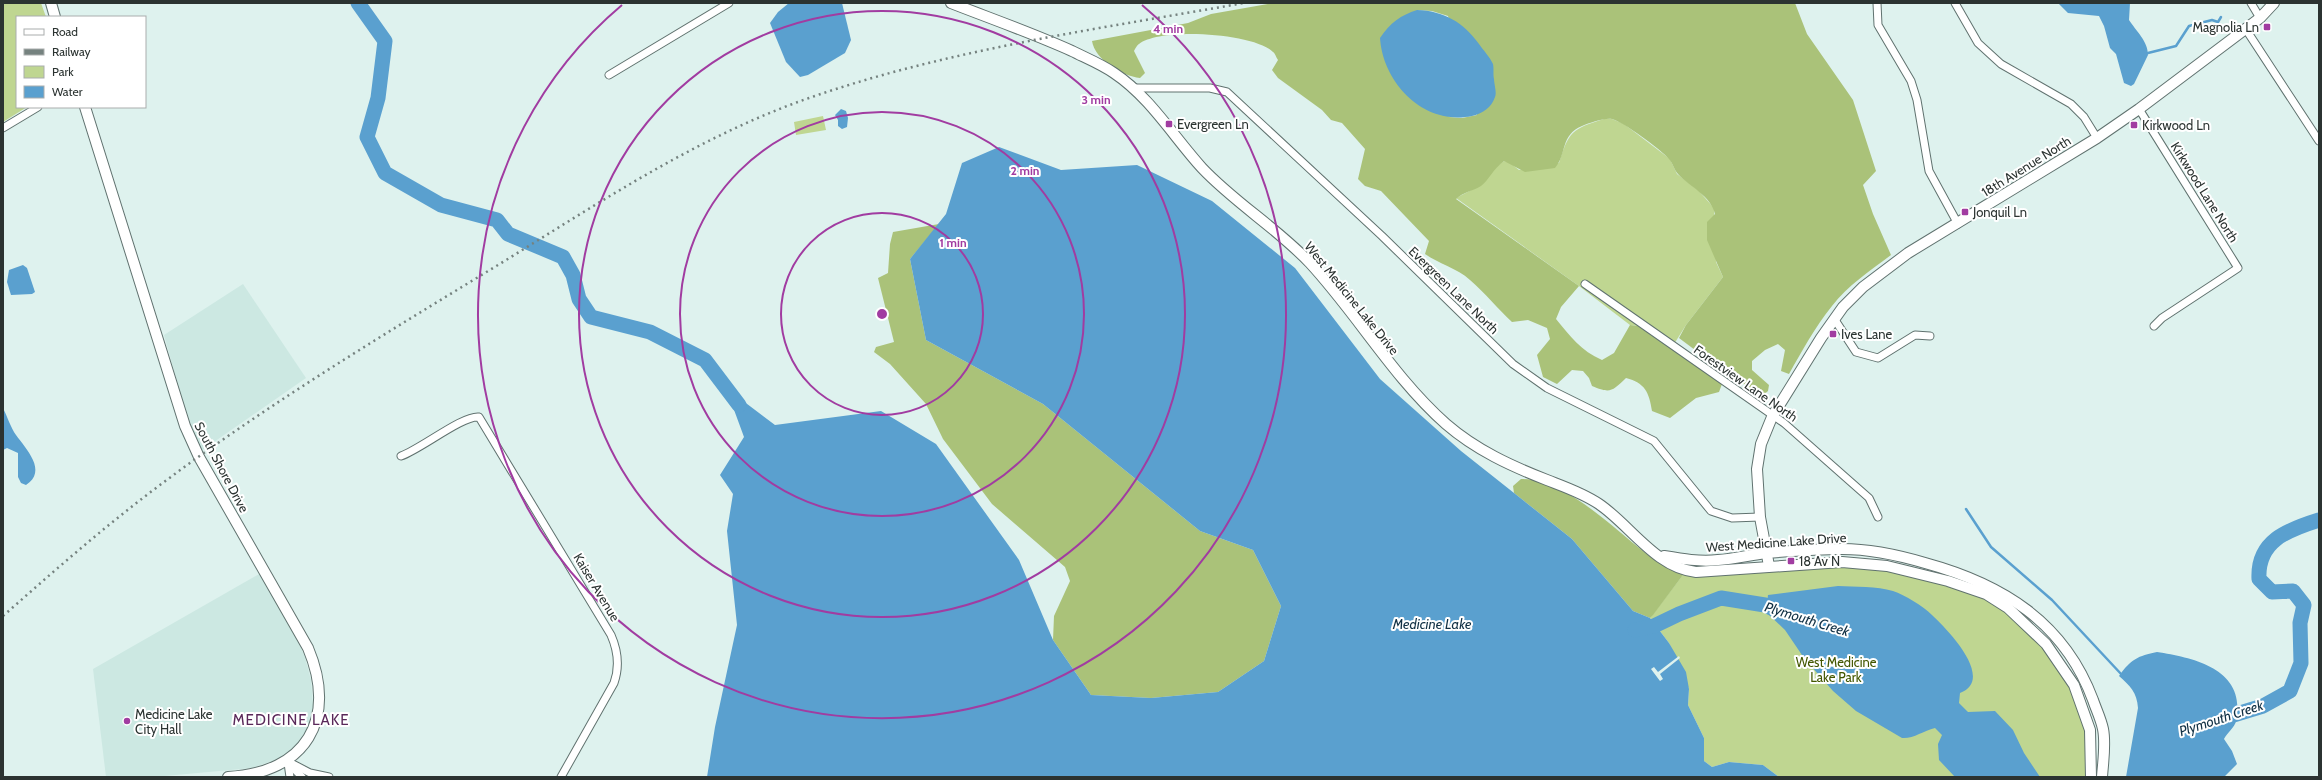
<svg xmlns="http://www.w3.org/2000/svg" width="2322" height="780" viewBox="0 0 2322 780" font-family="Cabin,sans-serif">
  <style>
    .built { fill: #cce8e2 }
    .green { fill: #bfd691 }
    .forest { fill: #aac279; fill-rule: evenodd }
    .water { fill: #5aa0cf }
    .pier { fill: #def2ee }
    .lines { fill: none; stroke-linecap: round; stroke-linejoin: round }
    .stream { stroke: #5aa0cf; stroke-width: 2.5 }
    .river { stroke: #5aa0cf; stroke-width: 15 }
    .street-casing { stroke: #60726f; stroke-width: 9 }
    .secondary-casing { stroke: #60726f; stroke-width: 12 }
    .street { stroke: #fff; stroke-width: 7 }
    .secondary { stroke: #fff; stroke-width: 10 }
    .rail { stroke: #75827f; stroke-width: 2.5; stroke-dasharray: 2 4; stroke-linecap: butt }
    .ring { fill: none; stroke: #a13ca1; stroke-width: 2 }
    .poi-dot { fill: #a13ca1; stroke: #fff; stroke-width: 1.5 }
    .labels { text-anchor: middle; stroke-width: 4; stroke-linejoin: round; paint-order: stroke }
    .poi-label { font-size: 13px; fill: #2b3331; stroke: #fff; text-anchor: start }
    .street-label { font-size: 13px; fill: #2b3331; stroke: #fff }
    .park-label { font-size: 13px; fill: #435701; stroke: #fff }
    .water-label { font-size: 14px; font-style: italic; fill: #113044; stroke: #fff }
    .quarter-label { font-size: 15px; letter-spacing: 1px; fill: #592859; stroke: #fff }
    .centre { fill: #a13ca1; stroke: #fff; stroke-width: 2 }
    .ring-label { font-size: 12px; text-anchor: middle; font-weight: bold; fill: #a13ca1; stroke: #fff; stroke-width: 4; stroke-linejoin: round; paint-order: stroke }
  </style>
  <rect width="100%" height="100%" fill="#def2ee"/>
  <g class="built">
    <path d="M243,284L306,378L201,451L189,425L164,335Z"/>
    <path d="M261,573L285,612L305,657L311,680L313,706L310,727L299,743L281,758L252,768L154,777H106L93,669Z"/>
  </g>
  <g class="green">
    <path d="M3,3H41L46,17H17V107H27L3,122Z"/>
    <path d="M823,116L826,130L796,135L794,122Z"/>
    <path d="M1604,119H1612L1624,124L1670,159L1677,174L1698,190L1714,208L1716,262L1723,277L1686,325L1671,349L1638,326L1630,325L1579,286L1456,198L1481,185L1494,168L1504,161L1509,162L1519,170L1559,163C1569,131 1572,129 1604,119Z"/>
    <path d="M1887,566L1986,594L2046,644L2074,685L2090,730L2091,777H1779L1763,765L1729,762L1712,767L1704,761V738L1688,705L1689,689L1669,643L1650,618L1686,571Z"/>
  </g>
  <g class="forest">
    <path d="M1273,3H1795L1807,34L1853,100L1876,171L1863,185L1873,214L1891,255C1871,270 1847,286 1832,306C1815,327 1802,351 1789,374L1781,371L1785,350L1778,344L1765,350L1752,361V370L1769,385L1768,391L1762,396L1719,368L1679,338L1686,325L1723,277L1707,240V222L1715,214C1711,196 1690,187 1678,174C1674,170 1673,163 1669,159C1662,150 1622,121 1612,119C1603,118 1590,123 1582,126C1560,135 1567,154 1555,168L1525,172L1504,161C1493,169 1489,180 1481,186C1473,191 1463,192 1456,199L1579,286L1561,307L1556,319C1570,336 1581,351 1602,360L1614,353L1630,325L1638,326L1722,384L1719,392L1696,398L1670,418L1652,411C1649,392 1645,383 1626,378C1612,391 1611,394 1592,386L1589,378L1583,371L1572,370L1557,384L1543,377L1537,355L1550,339L1547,328L1528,320L1512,322C1498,309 1485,293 1470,280C1457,268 1439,264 1425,254L1429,241L1381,191L1365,186L1358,179L1365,149L1342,123L1331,120L1322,110L1278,78L1272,70L1278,60C1276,57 1275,53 1273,52C1254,33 1160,27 1139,44C1137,45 1135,49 1134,51L1145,73L1140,78C1122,76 1095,60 1092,41L1188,23L1211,14ZM1417,10L1432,11L1448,16L1477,115L1462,118L1449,117Z"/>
    <path d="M939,224L910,259L926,340L1043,404L1200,531L1253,550L1281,606L1264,661L1218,692L1151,698L1091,695L1053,640L1054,616L1070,581L1065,567L992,504L943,439L926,404L890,364L874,352L876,347L894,342L878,278L888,273L890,244L893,232Z"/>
    <path d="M1521,479C1561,479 1604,519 1633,543C1650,556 1664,571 1686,571L1653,615L1650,618L1633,611L1572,539L1514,493L1513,486Z"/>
  </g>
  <g class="water">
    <path d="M789,3H842L851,40L845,53L808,75L800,77L786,62L770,23L778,12Z"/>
    <path d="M2058,3H2130L2129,20C2136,31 2148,41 2148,55L2134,84L2131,86L2124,83L2116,54L2110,48L2104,26L2099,16L2068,13Z"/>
    <path d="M1417,10C1444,11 1463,22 1479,44C1483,50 1490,57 1493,64C1494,68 1493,75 1494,79C1494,84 1497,93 1495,97C1492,107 1482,114 1472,116C1425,126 1383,84 1380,38C1390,23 1401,15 1417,10Z"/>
    <path d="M841,109L846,111L848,118L847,127L842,129L838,126V120L835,115Z"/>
    <path d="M999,147L1061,170L1137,165L1212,201L1295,268L1380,379L1461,451L1572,539L1633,611L1650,618L1669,643L1686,672L1689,689L1688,705L1704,738V761L1712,767L1729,762L1763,765L1779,777H707L715,727L737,625L727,531L733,494L720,475L744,437L726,388L775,425L881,411L936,444L1019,560L1053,640L1091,695L1151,698L1218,692L1264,661L1281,606L1253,550L1200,531L1043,404L926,340L910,259L946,214L962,163Z"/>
    <path d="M23,265L27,268L35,292L32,294L11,295L7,282L9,270Z"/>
    <path d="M3,408C7,416 11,428 16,435C26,449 48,471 26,485L21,483L18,477V453L7,448L3,450Z"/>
    <path d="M1838,586C1855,587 1877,586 1893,591C1905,595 1923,606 1932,615C1947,629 1996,679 1960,693L1959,703L1968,712L1995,711L2013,730L2024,753L2040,777H1955L1939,760L1938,744L1942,735L1935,728C1923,731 1913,739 1902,738L1856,711L1833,691L1804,658L1785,630L1766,612L1768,595Z"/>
    <path d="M2157,652C2196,658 2247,670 2236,721C2235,727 2227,733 2224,739L2232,751L2237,764L2224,777H2126L2138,708C2137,692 2130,686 2119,676C2131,659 2138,656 2157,652Z"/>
  </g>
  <path class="pier" d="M1679,656L1680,658L1660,674L1663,679L1660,681L1651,669L1654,667L1658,672Z"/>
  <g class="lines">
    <g class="stream">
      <path d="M2148,53L2176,46L2189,26L2212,20L2218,22L2221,17"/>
      <path d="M1966,509L1991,547L2052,600L2122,675"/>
    </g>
    <g class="river">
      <path d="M358,3L385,41L378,98L367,137L385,173L441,205L497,220L508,234L563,257L573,275L579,299L591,317L650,332L705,360L739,405"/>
      <path d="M1635,630L1654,626L1679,614L1721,598L1765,605L1784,614"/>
      <path d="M2217,720L2263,706L2290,691L2301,663L2300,623L2304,605L2293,591L2272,592L2259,579C2257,541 2287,530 2319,520"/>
    </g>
    <g class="street-casing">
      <g id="street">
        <path d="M1877,3L1878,25L1911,81L1917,100L1929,171L1958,224"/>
        <path d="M1955,3L1978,43L2001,64L2071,104L2084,117L2097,138"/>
        <path d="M2251,3L2260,18"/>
        <path d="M2245,28L2319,141"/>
        <path d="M609,75L729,3"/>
        <path d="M1134,88H1210L1227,92L1382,236L1513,364L1547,388L1654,441L1711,511L1732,518L1760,517"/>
        <path d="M2139,109L2238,268L2162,318L2154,326"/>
        <path d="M3,128L38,107"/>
        <path d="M1585,284L1784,423L1869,498L1878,517"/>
        <path d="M1835,320L1856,352L1878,358L1915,335L1930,336"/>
        <path d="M401,456C421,449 463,415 479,417L611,635C618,651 620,666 614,683L561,777"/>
        <path d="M287,761L310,773L329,777"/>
        <path d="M288,763L302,777"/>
        <path d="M288,763L290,777"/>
      </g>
    </g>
    <g class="secondary-casing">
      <g id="secondary">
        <path d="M51,3L55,17"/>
        <path d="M951,3C992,19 1032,33 1072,51C1086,58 1101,64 1114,73C1150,97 1173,136 1202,168C1235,203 1277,228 1310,263C1358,315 1393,377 1446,424C1476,450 1511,466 1547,480C1565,487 1583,493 1599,504C1630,525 1656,568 1696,572L1842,562L1887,566L1948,581L1986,594L2008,608L2046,644L2074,685L2090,730L2091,777"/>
        <path d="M85,107L185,426L199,457L308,648C338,719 306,773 228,777"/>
        <path d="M1664,556C1682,559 1700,562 1718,560C1734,559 1750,555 1766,553C1791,551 1817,549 1842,549C1870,549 1898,555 1925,563C2002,584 2064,622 2093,700C2096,709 2101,719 2103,729C2106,744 2103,762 2102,777"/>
        <path d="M1769,566L1760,517L1757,469L1761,444L1772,417L1821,338L1843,307L1863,287L1908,253L2097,138L2139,109L2260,18L2274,3"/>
      </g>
    </g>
    <use href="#street" class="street"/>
    <use href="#secondary" class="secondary"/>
    <path class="rail" d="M3,616C54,571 105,526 160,485C268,404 383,335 498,265C599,203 697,137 809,98C950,49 1098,29 1244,3"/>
  </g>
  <g class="ring">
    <circle cx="882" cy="314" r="101"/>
    <circle cx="882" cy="314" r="202"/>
    <circle cx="882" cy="314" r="303"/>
    <path d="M1142 5A404 404 0 1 1 622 5"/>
  </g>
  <g class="poi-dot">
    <rect x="2263" y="23" width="8" height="8" rx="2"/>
    <rect x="1165" y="120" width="8" height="8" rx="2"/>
    <rect x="2130" y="121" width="8" height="8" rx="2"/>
    <rect x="1961" y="208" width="8" height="8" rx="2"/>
    <rect x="1829" y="330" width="8" height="8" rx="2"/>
    <rect x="1787" y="557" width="8" height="8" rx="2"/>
    <circle cx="127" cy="721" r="4"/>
  </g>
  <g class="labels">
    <g class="poi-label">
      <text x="2259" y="32" text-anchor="end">Magnolia Ln</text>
      <text x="1177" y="129">Evergreen Ln</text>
      <text x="2142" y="130">Kirkwood Ln</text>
      <text x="1973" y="217">Jonquil Ln</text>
      <text x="1841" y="339">Ives Lane</text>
      <text x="1799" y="566">18 Av N</text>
      <text x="135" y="719">Medicine Lake<tspan x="135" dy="15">City Hall</tspan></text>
    </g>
    <g class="street-label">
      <text transform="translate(2026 166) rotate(-32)" y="5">18th Avenue North</text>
      <text transform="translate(2205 192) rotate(58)" y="5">Kirkwood Lane North</text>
      <text transform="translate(1454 290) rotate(44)" y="5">Evergreen Lane North</text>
      <text transform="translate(1352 298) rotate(51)" y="5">West Medicine Lake Drive</text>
      <text transform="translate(1746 383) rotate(35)" y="5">Forestview Lane North</text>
      <text transform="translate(222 467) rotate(62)" y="5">South Shore Drive</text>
      <text transform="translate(1776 542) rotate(-4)" y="5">West Medicine Lake Drive</text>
      <text transform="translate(597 587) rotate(59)" y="5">Kaiser Avenue</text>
    </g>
    <g class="park-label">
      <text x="1836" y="667">West Medicine<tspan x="1836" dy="15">Lake Park</tspan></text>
    </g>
    <g class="water-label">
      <text transform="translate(1807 619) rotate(17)" y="5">Plymouth Creek</text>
      <text x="1432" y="629">Medicine Lake</text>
      <text transform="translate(2221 718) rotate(-18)" y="5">Plymouth Creek</text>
    </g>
    <g class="quarter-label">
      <text x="291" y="725">MEDICINE LAKE</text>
    </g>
  </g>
  <circle cx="882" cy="314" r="6" class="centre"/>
  <g class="ring-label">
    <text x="1168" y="33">4 min</text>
    <text x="1096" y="104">3 min</text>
    <text x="1025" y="175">2 min</text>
    <text x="953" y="247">1 min</text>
  </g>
  <rect width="2322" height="780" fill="none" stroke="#2b3331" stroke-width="8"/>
  <rect x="16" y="16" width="130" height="92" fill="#ffffff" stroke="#aaadad"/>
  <rect x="24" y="29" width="20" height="6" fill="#ffffff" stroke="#aaadad"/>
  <text x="52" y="36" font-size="12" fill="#2b3331">Road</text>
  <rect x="24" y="49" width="20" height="6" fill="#75827f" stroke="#aaadad"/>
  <text x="52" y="56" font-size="12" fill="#2b3331">Railway</text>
  <rect x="24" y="66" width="20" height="12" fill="#bfd691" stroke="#aaadad"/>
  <text x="52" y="76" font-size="12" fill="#2b3331">Park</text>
  <rect x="24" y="86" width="20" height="12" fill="#5aa0cf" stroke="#aaadad"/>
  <text x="52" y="96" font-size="12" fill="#2b3331">Water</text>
</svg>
